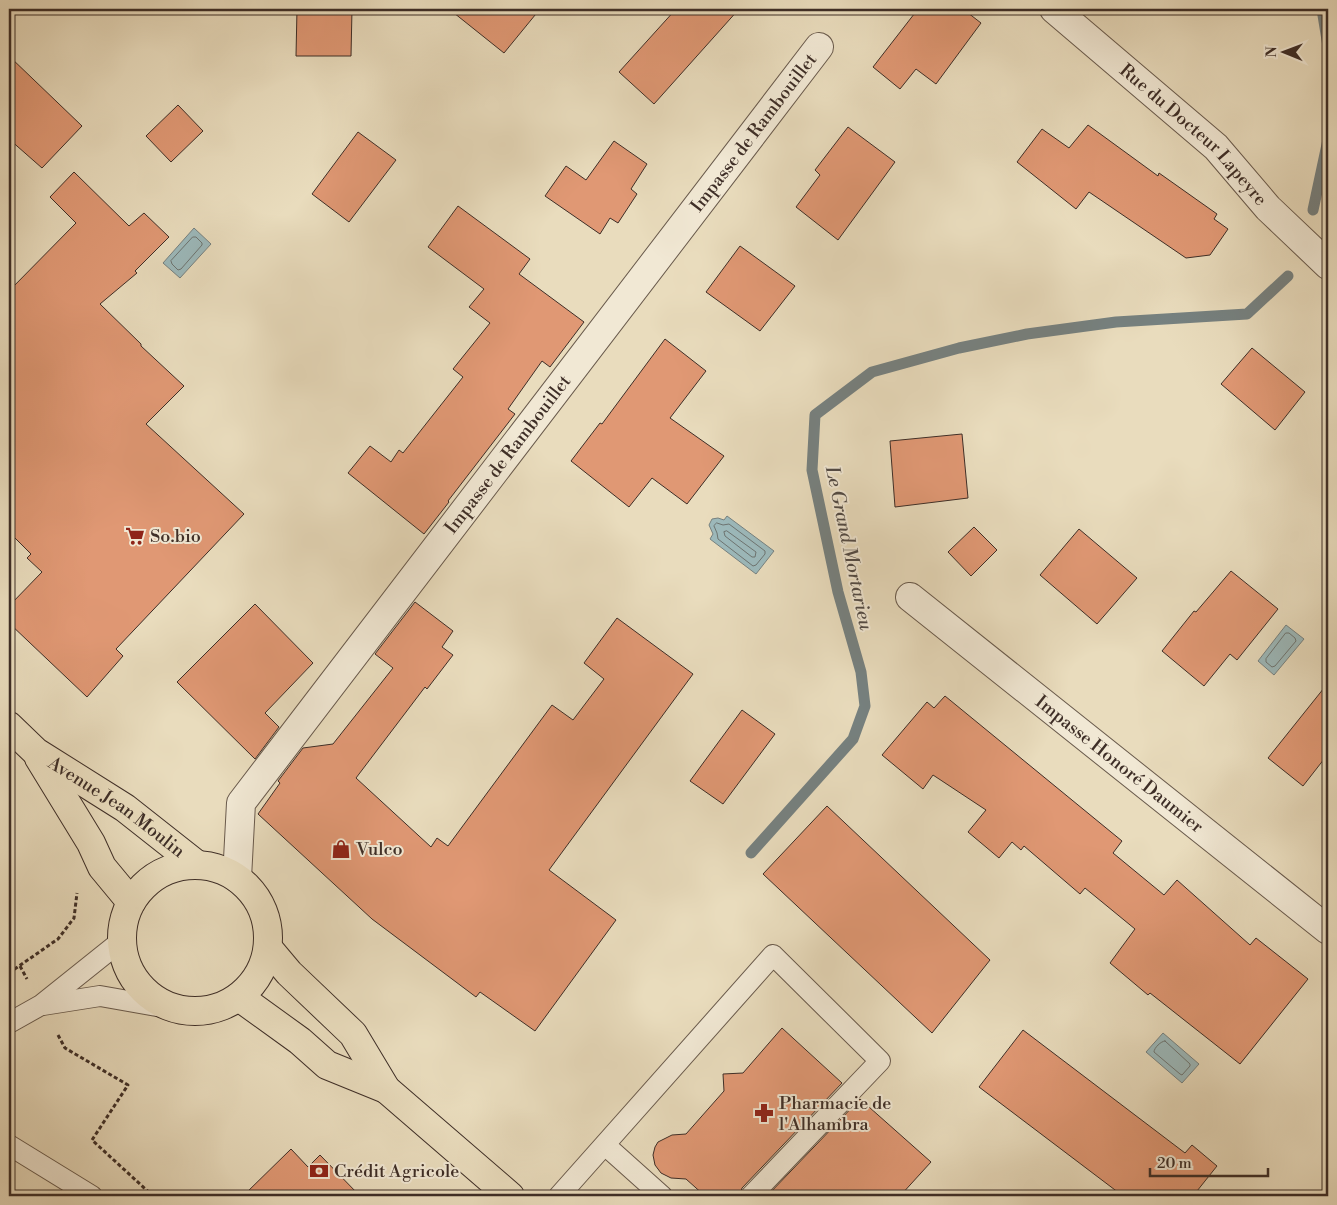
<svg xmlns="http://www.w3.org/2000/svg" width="1337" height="1205" viewBox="0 0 1337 1205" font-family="'Libre Bodoni',serif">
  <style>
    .water { fill: #9cb9bb; stroke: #768180 }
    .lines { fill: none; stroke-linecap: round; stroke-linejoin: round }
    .shore { stroke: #6d7471; stroke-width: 1 }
    .stream { stroke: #768180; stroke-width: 11 }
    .building { fill: #e09874; stroke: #3e2e27 }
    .service-casing { stroke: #695a4c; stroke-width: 22 }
    .minor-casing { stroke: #695a4c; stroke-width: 30 }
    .primary-casing { stroke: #3e2e27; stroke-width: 30 }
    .path { stroke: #3e2e27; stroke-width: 3; stroke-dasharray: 4 2.5; stroke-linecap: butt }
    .service { stroke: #f1e8d4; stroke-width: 20 }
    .minor { stroke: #f1e8d4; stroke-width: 28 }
    .primary { stroke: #e9dcbd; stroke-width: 28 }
    .labels { text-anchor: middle; stroke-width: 4; stroke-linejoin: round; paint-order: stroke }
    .street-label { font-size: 18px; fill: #3e2e27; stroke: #f1e8d4 }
    .poi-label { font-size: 18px; fill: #3e2e27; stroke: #f1e8d4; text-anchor: start }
    .water-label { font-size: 19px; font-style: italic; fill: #514a45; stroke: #f1e8d4 }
  </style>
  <rect width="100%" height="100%" fill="#e9dcbd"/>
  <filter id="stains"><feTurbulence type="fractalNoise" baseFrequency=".004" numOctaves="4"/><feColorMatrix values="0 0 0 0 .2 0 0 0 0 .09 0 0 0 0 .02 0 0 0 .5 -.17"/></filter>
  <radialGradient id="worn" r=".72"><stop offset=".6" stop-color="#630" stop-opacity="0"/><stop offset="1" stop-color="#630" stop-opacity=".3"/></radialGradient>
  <g class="water">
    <path d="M194,228L211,244L180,278L163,263Z"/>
    <path d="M727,516L774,551L756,574L710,539L713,534L709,525L712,519L718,518L724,520Z"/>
    <path d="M1286,625L1304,639L1274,675L1258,661Z"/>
    <path d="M1163,1033L1199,1064L1182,1083L1146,1052Z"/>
  </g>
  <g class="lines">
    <g class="shore">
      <path d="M193,237H196L202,243V245L181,269L178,270L172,264L171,261Z"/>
      <path d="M717,523L723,525L729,524L765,551V554L756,565L753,566L718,539L717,533L714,526Z"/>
      <path d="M727,531L756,552L755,557H752L725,536L724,532Z"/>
      <path d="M1286,633H1289L1295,638L1296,641L1275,666L1272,667L1266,662V659Z"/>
      <path d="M1165,1041L1190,1064V1066L1182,1075L1180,1074L1154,1052C1154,1048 1161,1041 1165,1041Z"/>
    </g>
    <g class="stream">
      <path d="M1322,9L1328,46"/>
      <path d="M1313,210L1328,140"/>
      <path d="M751,853L853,739L865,706L861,672L838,592L812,470L815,415L872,372L959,348L1027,334L1116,322L1247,314L1288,276"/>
    </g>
  </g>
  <g class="building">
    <path d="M297,9H352L351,56H296Z"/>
    <path d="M449,9H540L504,53Z"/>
    <path d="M676,9H739L654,104L619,72Z"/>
    <path d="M918,9H963L981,23L936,84L916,69L900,89L873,67Z"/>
    <path d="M9,56L82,126L42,168L9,139Z"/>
    <path d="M178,105L203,131L171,162L146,136Z"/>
    <path d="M1088,125L1158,176L1159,173L1217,214L1214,219L1228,229L1210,255L1186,258L1089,192L1076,209L1017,162L1042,129L1069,148Z"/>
    <path d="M848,127L895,162L838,240L796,207L820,175L815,170Z"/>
    <path d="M358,132L396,160L349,222L312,194Z"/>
    <path d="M614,141L647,164L631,189L637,194L618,223L610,218L600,234L545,196L566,166L586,180Z"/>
    <path d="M74,172L129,226L144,213L169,237L135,271L137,273L100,304L141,344V346L184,386L146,424L244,514L116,649L123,656L87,697L9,623V606L42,572L27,558L31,554L9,532V291L76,223L50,197Z"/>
    <path d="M458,206L530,259L519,274L584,322L550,367L542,361L508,409L515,414L448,501L449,502L424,534L348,473L370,446L391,462L399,450L403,453L463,377L453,369L490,323L469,307L484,289L428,247Z"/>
    <path d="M740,246L795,286L760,331L706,292Z"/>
    <path d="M665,339L706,371L670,418L724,456L687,504L652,478L629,507L571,461L600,423L602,424Z"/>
    <path d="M1252,348L1305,392L1275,430L1221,384Z"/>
    <path d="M962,434L968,498L895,507L890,441Z"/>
    <path d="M974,527L997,550L971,576L948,552Z"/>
    <path d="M1079,529L1137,578L1097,624L1040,575Z"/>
    <path d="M1231,571L1278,609L1237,660L1230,654L1204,686L1162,651L1194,611L1196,612Z"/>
    <path d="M415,602L453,631L442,647L453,655L427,689L425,687L356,778L431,847L437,838L448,846L552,705L573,720L604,679L584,663L617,618L693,674L549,870L616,920L535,1031L480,992L476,997L372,919L258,814L280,783L278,781L303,748L333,744L393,668L375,654Z"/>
    <path d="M255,604L313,663L265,713L279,727L255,759L177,682Z"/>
    <path d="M1328,683V754L1303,786L1268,758Z"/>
    <path d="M945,696L1122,841L1113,853L1164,895L1177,880L1250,945L1256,938L1308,979L1240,1064L1150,993L1148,995L1110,963L1135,929L1085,888L1080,894L1024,846L1021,850L1012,842L999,858L968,832L986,810L933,775L923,789L882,755L927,702L934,708Z"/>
    <path d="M742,710L775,734L723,804L690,781Z"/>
    <path d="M827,806L990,960L932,1033L763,874Z"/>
    <path d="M782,1028L842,1083L742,1188L739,1196H705L686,1179L671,1178L661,1173L655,1165L653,1155L655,1147L658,1142L672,1135L686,1134L724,1091L723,1074L743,1073Z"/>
    <path d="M1023,1030L1185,1153L1192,1145L1217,1166L1193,1196H1123L979,1087Z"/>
    <path d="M860,1099L931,1162L900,1196H767Z"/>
    <path d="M291,1149L308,1167L320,1155L360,1196H243Z"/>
  </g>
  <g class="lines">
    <g class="service-casing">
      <g id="service">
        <path d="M43,1005L100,996L174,1009"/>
        <path d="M9,1023L41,1005L121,941"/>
        <path d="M9,1145L92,1196"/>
        <path d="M605,1145L662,1196"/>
        <path d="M559,1196L773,955L880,1061L751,1196"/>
      </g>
    </g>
    <g class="minor-casing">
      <g id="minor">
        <path id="s1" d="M1054,9L1216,147L1268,208L1328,265"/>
        <path id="s2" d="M910,597L1328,930"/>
        <path id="s3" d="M237,878L241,803L819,47"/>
      </g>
    </g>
    <g class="primary-casing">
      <g id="primary">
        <path id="s4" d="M9,726L36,752L125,808L196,864"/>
        <path d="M39,758L91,843L102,867L131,902"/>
        <circle cx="195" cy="938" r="73"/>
        <path d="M268,948L289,973L353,1034L386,1089L510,1196"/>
        <path d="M239,997L300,1041L327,1065L386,1089"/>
      </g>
    </g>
    <g class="path">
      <path d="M20,966L27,979"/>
      <path d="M9,973L58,939L74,918L77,893"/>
      <path d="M58,1035L65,1048L128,1085L92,1140L153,1196"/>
    </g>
    <use href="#service" class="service"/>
    <use href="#minor" class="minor"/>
    <use href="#primary" class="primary"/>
  </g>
  <defs>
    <g id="supermarket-bare" transform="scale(1.5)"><path d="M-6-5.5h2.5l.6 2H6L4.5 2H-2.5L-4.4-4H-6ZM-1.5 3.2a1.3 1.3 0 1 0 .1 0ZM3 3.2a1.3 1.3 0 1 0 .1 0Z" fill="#8f2418" stroke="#f1e8d4" stroke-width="2.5" paint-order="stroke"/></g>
    <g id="shop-bare" transform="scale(1.5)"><path d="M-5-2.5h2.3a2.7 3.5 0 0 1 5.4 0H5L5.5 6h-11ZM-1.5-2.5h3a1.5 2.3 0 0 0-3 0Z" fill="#8f2418" stroke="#f1e8d4" stroke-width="2.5" paint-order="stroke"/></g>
    <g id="pharmacy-bare" transform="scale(1.5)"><path d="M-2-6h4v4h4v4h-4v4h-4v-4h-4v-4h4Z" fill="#8f2418" stroke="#f1e8d4" stroke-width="2.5" paint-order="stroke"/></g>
    <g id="bank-bare" transform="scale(1.5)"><path d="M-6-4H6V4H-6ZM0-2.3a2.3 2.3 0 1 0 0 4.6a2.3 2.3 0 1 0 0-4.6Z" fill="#8f2418" stroke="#f1e8d4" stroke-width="2.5" paint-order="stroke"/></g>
  </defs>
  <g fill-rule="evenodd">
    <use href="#supermarket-bare" x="135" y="536"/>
    <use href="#shop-bare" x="341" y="849"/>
    <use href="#pharmacy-bare" x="764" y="1113"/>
    <use href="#bank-bare" x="319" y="1171"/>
  </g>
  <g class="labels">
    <g class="street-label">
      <text dy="6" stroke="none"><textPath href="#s3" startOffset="919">Impasse de Rambouillet</textPath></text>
      <text dy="6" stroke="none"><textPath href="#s1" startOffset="188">Rue du Docteur Lapeyre</textPath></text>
      <text dy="6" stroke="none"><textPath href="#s3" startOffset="514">Impasse de Rambouillet</textPath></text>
      <text dy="6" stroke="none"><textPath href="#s2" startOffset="268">Impasse Honoré Daumier</textPath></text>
      <text dy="6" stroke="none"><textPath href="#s4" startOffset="135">Avenue Jean Moulin</textPath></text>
    </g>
    <g class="poi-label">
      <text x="150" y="542">So.bio</text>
      <text x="356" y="855">Vulco</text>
      <text x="779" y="1109">Pharmacie de<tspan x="779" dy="21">l'Alhambra</tspan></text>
      <text x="334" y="1177">Crédit Agricole</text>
    </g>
    <g class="water-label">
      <text transform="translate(850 548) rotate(78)" y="7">Le Grand Mortarieu</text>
    </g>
  </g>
  <rect width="1337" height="1205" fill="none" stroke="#e9dcbd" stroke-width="30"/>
  <rect x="10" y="10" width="1317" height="1185" fill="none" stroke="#3e2e27" stroke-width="2.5"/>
  <rect x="15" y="15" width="1307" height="1175" fill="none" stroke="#3e2e27"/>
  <g transform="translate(1284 52) rotate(271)" stroke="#f1e8d4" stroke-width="4" paint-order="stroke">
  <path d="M0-4L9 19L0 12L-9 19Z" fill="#3e2e27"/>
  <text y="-8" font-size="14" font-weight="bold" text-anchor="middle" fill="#3e2e27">N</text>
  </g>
  <path d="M1150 1168v8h118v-8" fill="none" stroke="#3e2e27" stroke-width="2.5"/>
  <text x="1157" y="1168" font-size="15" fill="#3e2e27" stroke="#f1e8d4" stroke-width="4" paint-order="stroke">20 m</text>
  <rect width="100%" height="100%" filter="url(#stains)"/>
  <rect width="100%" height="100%" fill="url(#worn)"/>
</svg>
